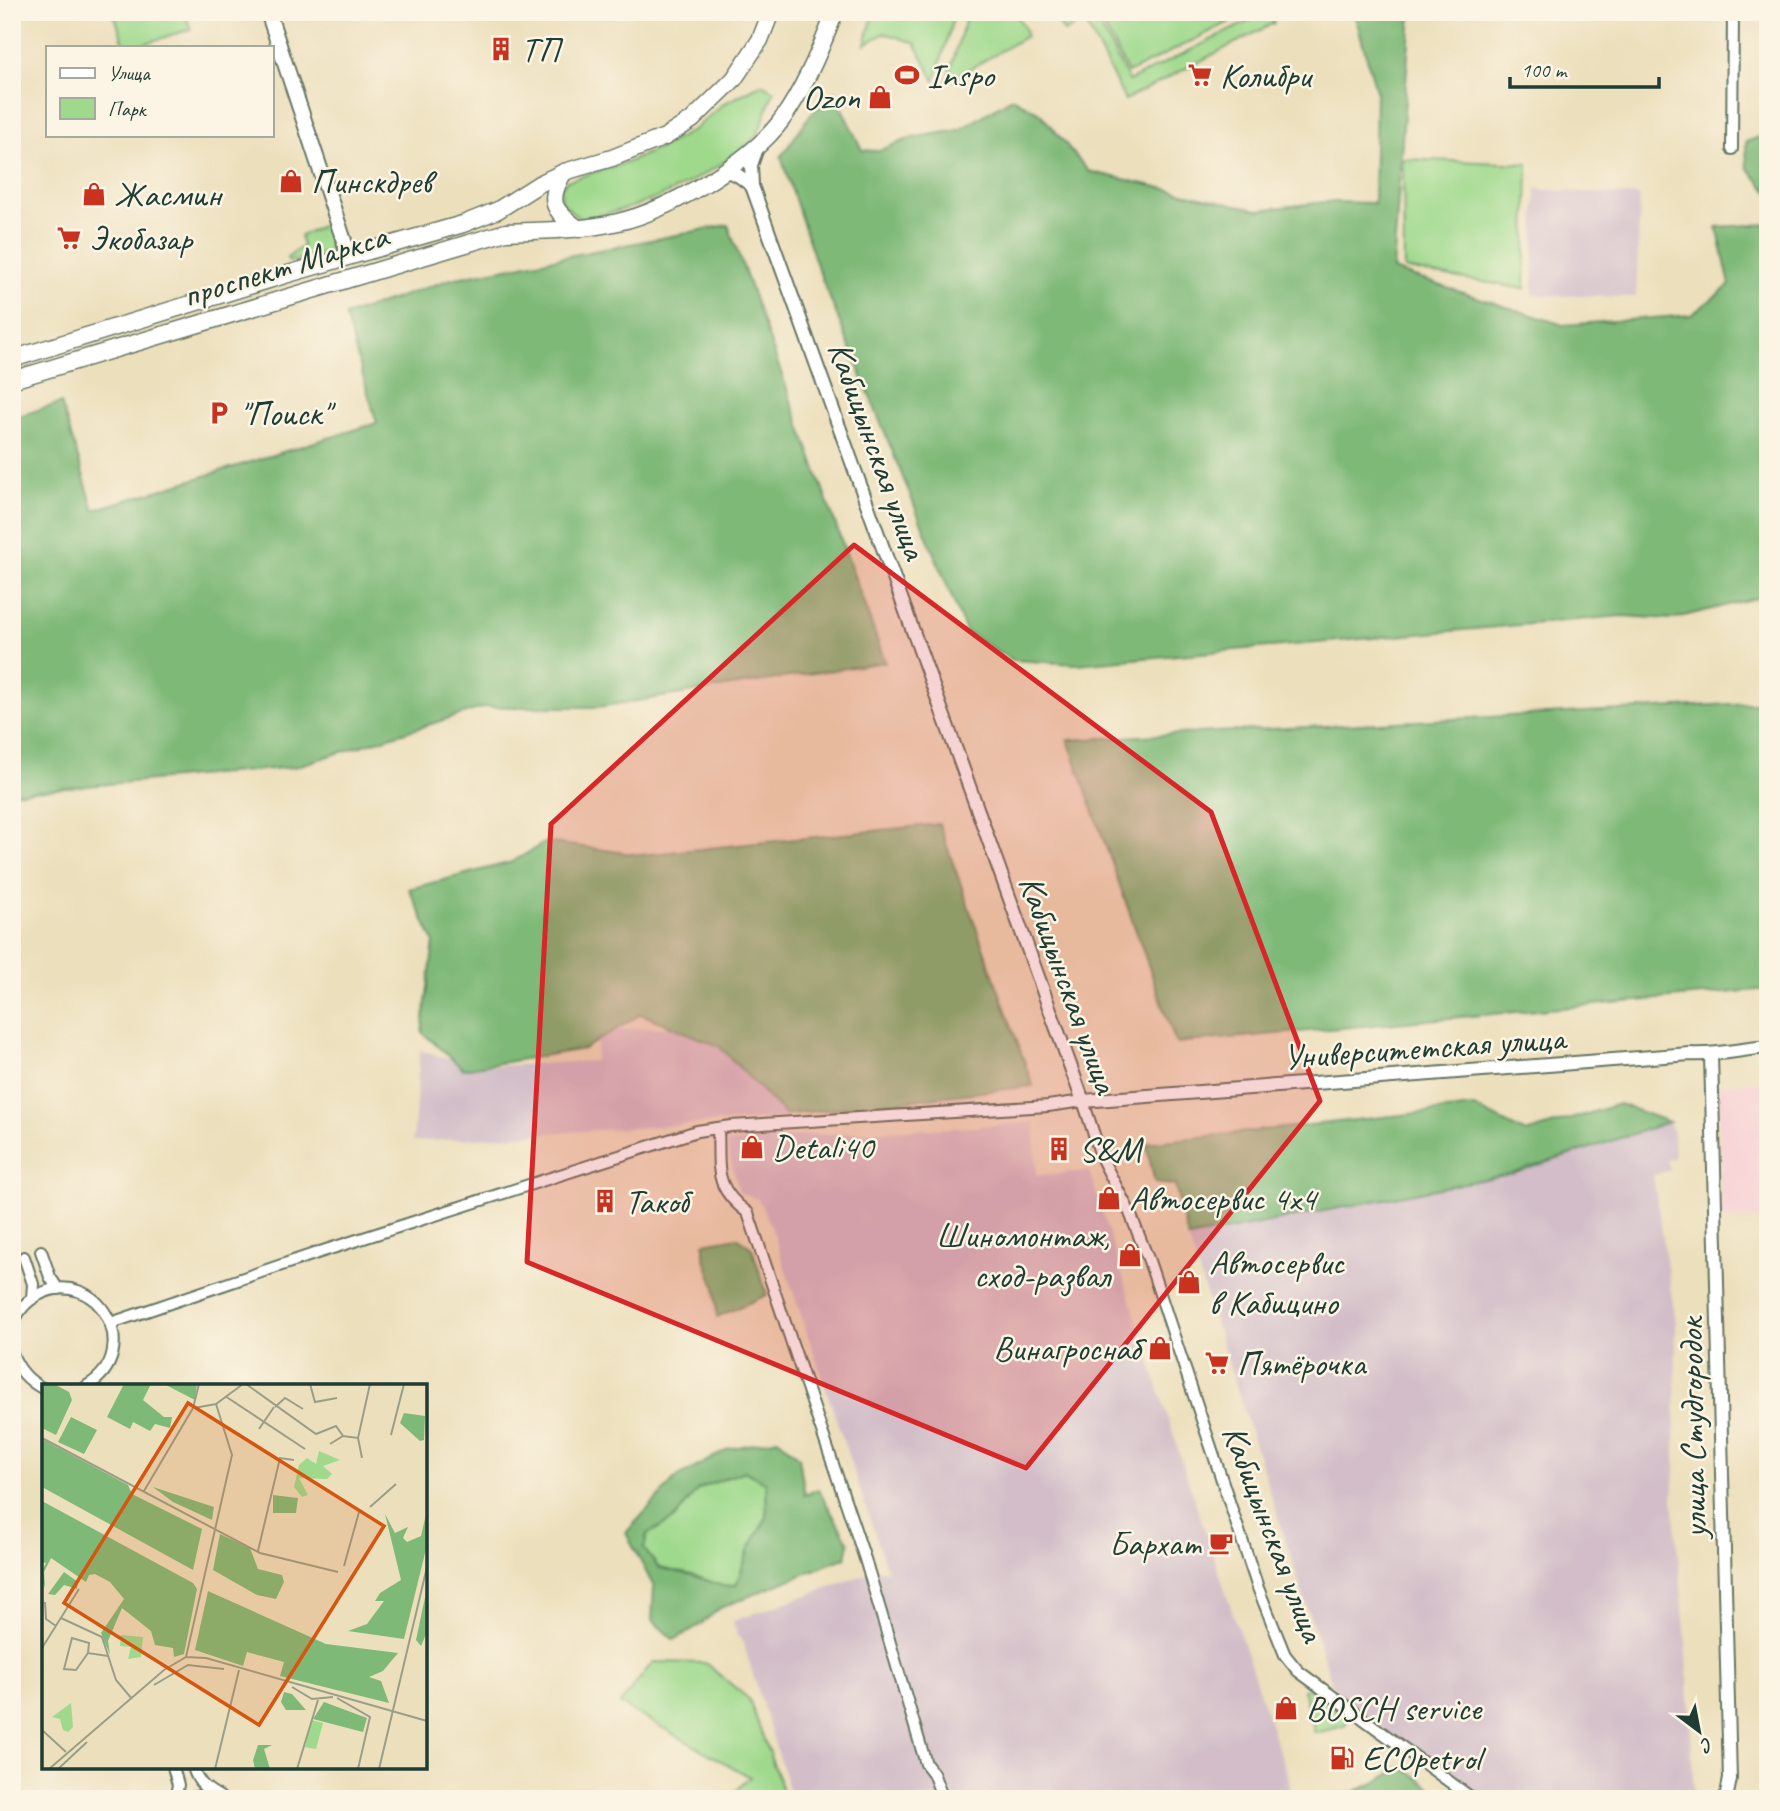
<svg xmlns="http://www.w3.org/2000/svg" width="1780" height="1811" viewBox="0 0 1780 1811" font-family="Caveat,sans-serif">
  <style>
    .built { fill: #f7cfd4 }
    .industrial { fill: #d2bdc8 }
    .green { fill: #9fd98c; stroke: #5f8b60; stroke-width: 2 }
    .forest { fill: #7fb978; stroke: #4f7b56; stroke-width: 2; fill-rule: evenodd }
    .lines { fill: none; stroke-linecap: round; stroke-linejoin: round }
    .minor-casing { stroke: #677664; stroke-width: 14 }
    .tertiary-casing { stroke: #677664; stroke-width: 16 }
    .secondary-casing { stroke: #677664; stroke-width: 18 }
    .primary-casing { stroke: #677664; stroke-width: 19 }
    .minor { stroke: #fff; stroke-width: 10 }
    .tertiary { stroke: #fff; stroke-width: 12 }
    .secondary { stroke: #fff; stroke-width: 14 }
    .primary { stroke: #fff; stroke-width: 16 }
    .marked { fill: #d62828; fill-opacity: 0.2; stroke: #d62828; stroke-width: 5; stroke-linejoin: round }
    .labels { text-anchor: middle; stroke-width: 5; stroke-linejoin: round; paint-order: stroke }
    .poi-label { font-size: 35px; fill: #1f3d34; stroke: #fcf5e5; text-anchor: start }
    .street-label { font-size: 35px; fill: #1f3d34; stroke: #fcf5e5 }
    .inset-road { fill: none; stroke: #9a9e86; stroke-width: 2 }
    .view { fill: #d45610; fill-opacity: 0.15; stroke: #d45610; stroke-width: 3.5 }
    .inset-edge { fill: none; stroke: #1f3d34; stroke-width: 3.5 }
  </style>
  <rect width="100%" height="100%" fill="#fcf5e5"/>
  <filter id="ink" filterUnits="userSpaceOnUse"><feTurbulence type="fractalNoise" baseFrequency=".0143" numOctaves="2"/><feDisplacementMap in="SourceGraphic" scale="14" xChannelSelector="R" yChannelSelector="G"/><feConvolveMatrix kernelMatrix="1 2 1 2 8 2 1 2 1" color-interpolation-filters="sRGB"/></filter>
  <filter id="wash" filterUnits="userSpaceOnUse"><feTurbulence type="fractalNoise" baseFrequency=".00686" numOctaves="4" result="noise"/><feDisplacementMap in="SourceGraphic" scale="28" xChannelSelector="R" yChannelSelector="G"/><feGaussianBlur stdDeviation="1.57" result="paint"/><feColorMatrix in="noise" values="0 0 0 0 0 0 0 0 0 0 0 0 0 0 0 0 0 1.4 0 .05"/><feComposite in="paint" operator="in"/></filter>
  <g filter="url(#wash)">
    <rect width="100%" height="100%" fill="#ecdfbc"/>
    <path class="built" d="M1768,1081V1217L1721,1221L1719,1084Z"/>
    <g class="industrial">
      <path d="M1536,189L1640,196L1636,297L1533,295Z"/>
      <path d="M681,1027L727,1050L787,1118L413,1142L420,1050L476,1067L595,1061L599,1030Z"/>
      <path d="M1034,1122L1037,1175L1089,1171L1186,1474L1287,1774L1291,1799H792L743,1642L737,1635L733,1621L878,1570H887L771,1226L758,1199L739,1192L726,1143L807,1135L971,1127Z"/>
      <path d="M1669,1122L1673,1133L1674,1158L1667,1160L1670,1170L1653,1176L1676,1323L1675,1473L1673,1499L1687,1653L1694,1799H1482L1335,1693L1188,1238L1515,1173Z"/>
    </g>
    <g class="green">
      <path d="M184,12L191,29L133,47H125L114,13Z"/>
      <path d="M874,12H955L935,81L915,43L885,33L865,44Z"/>
      <path d="M968,12H1015L1025,29L1026,36L946,83Z"/>
      <path d="M1077,12H1093L1129,81L1257,17L1255,12H1269L1274,23L1125,100L1085,22L1064,32L1058,22Z"/>
      <path d="M1097,12H1249L1128,73Z"/>
      <path d="M762,84L774,91C768,105 764,123 756,136C749,146 737,153 727,160C682,190 632,213 578,218L562,202L561,189L566,181L628,162L665,146L696,128L723,104Z"/>
      <path d="M1403,159L1528,164L1525,289L1404,269Z"/>
      <path d="M327,224L333,228L338,244L335,250L289,262L287,258L303,246L300,236Z"/>
      <path d="M744,1471L766,1482L767,1517L750,1547L736,1585L722,1586L692,1575L659,1568L644,1549L647,1535L674,1519L698,1489Z"/>
      <path d="M653,1662L705,1663L749,1699L782,1788L777,1799H728L750,1777L620,1704Z"/>
      <path d="M1307,1688L1348,1720L1344,1726L1315,1733L1303,1690Z"/>
    </g>
    <g class="forest">
      <path d="M1354,12H1411L1393,270L1563,325L1691,315L1730,285L1717,227L1768,224V595L1672,619L1621,616L1077,664L1013,660L966,632L818,269L781,157L811,114L834,92L862,150L878,151L911,138L959,130L1012,98L1040,113L1088,171L1258,210L1325,202L1374,203L1376,90Z"/>
      <path d="M1768,134V192L1747,167L1746,142Z"/>
      <path d="M728,225L885,662L598,707H485L294,767L12,793V418L61,403L94,510L377,423L345,316L451,279Z"/>
      <path d="M1768,702V989L1176,1043L1068,740Z"/>
      <path d="M939,824L1033,1086L785,1115L719,1046L641,1014L584,1049L463,1069L422,1032L434,942L409,889L512,862L546,842L641,855Z"/>
      <path d="M1619,1104L1669,1122L1515,1173L1188,1238L1175,1185L1155,1183L1146,1143L1474,1107L1526,1133Z"/>
      <path d="M737,1237L752,1248L767,1295L717,1317L715,1287L704,1256V1243Z"/>
      <path d="M778,1439L799,1457L805,1495L818,1489L849,1543L846,1557L720,1608L701,1624L674,1640L652,1620L654,1587L626,1533L675,1479L728,1449ZM744,1471L766,1483L767,1517L750,1547L736,1585L722,1586L692,1575L659,1568L644,1549L647,1534L674,1519L698,1489Z"/>
      <path d="M1403,1766L1445,1799H1338L1377,1782Z"/>
    </g>
  </g>
  <g filter="url(#ink)">
    <g class="lines">
      <g class="minor-casing">
        <g id="minor">
          <path d="M1732,149L1733,12"/>
          <path d="M718,1128C720,1169 712,1186 748,1213L865,1559L926,1764L933,1773L943,1799"/>
          <path d="M41,1251L50,1277L58,1289"/>
          <path d="M24,1257L33,1284L32,1299"/>
          <path d="M111,1323L320,1252L697,1131L731,1126L1048,1106L1083,1101L1102,1159L1130,1213L1149,1261L1258,1588L1285,1655L1298,1671L1473,1799"/>
          <path d="M12,1328C16,1314 25,1302 38,1295C97,1264 146,1351 87,1386"/>
          <path d="M12,1353C18,1370 28,1381 44,1389"/>
          <path d="M173,1767L178,1785L175,1799"/>
          <path d="M193,1767C198,1784 206,1789 220,1797"/>
          <path d="M186,1799L204,1795L216,1796"/>
        </g>
      </g>
      <g class="tertiary-casing">
        <g id="tertiary">
          <path d="M757,148L751,165L752,186L1083,1101L1690,1054C1716,1056 1741,1049 1768,1047"/>
          <path d="M725,170L739,176L752,186"/>
          <path d="M1711,1055L1730,1779L1726,1799"/>
        </g>
      </g>
      <g class="secondary-casing">
        <path id="secondary" d="M268,12L349,256"/>
      </g>
      <g class="primary-casing">
        <g id="primary">
          <path d="M564,172C547,201 552,210 579,229"/>
          <path d="M12,359L288,274L463,224L498,210L539,184L564,172L612,158L665,137L692,120L734,79L760,40L771,12"/>
          <path d="M12,380L506,232C543,230 581,231 618,222C668,211 754,160 783,118C804,89 822,46 835,12"/>
        </g>
      </g>
      <use href="#minor" class="minor"/>
      <use href="#tertiary" class="tertiary"/>
      <use href="#secondary" class="secondary"/>
      <use href="#primary" class="primary"/>
    </g>
  </g>
  <path class="marked" d="M854,545L1211,812L1320,1101L1026,1468L527,1262L551,824Z"/>
  <defs>
    <g id="building-bare" transform="scale(1.89)"><path d="M-4-6H4V6H1V3H-1V6H-4ZM-2.5-4.3h1.7v1.8h-1.7ZM.8-4.3h1.7v1.8H.8ZM-2.5-1h1.7V.8h-1.7ZM.8-1h1.7V.8H.8Z" fill="#c8321e" stroke="#fcf5e5" stroke-width="2.5" paint-order="stroke"/></g>
    <g id="stadium-bare" transform="scale(1.89)"><path d="M0-5a6.5 5 0 1 0 0 10a6.5 5 0 1 0 0-10ZM-3.5-1.8h7v3.6h-7Z" fill="#c8321e" stroke="#fcf5e5" stroke-width="2.5" paint-order="stroke"/></g>
    <g id="supermarket-bare" transform="scale(1.89)"><path d="M-6-5.5h2.5l.6 2H6L4.5 2H-2.5L-4.4-4H-6ZM-1.5 3.2a1.3 1.3 0 1 0 .1 0ZM3 3.2a1.3 1.3 0 1 0 .1 0Z" fill="#c8321e" stroke="#fcf5e5" stroke-width="2.5" paint-order="stroke"/></g>
    <g id="shop-bare" transform="scale(1.89)"><path d="M-5-2.5h2.3a2.7 3.5 0 0 1 5.4 0H5L5.5 6h-11ZM-1.5-2.5h3a1.5 2.3 0 0 0-3 0Z" fill="#c8321e" stroke="#fcf5e5" stroke-width="2.5" paint-order="stroke"/></g>
    <g id="parking-bare" transform="scale(1.89)"><path d="M-3.5-5.5H1a3.5 3.5 0 0 1 0 7H-1V5.5H-3.5ZM-1-3.4V-.6H.8a1.4 1.4 0 0 0 0-2.8Z" fill="#c8321e" stroke="#fcf5e5" stroke-width="2.5" paint-order="stroke"/></g>
    <g id="cafe-bare" transform="scale(1.89)"><path d="M-5.5-4.5H6V0H3Q3 3.5 0 3.5H-2.5Q-5.5 3.5-5.5 0ZM3-3.2v2h1.7v-2ZM-6 4.5H4V6H-6Z" fill="#c8321e" stroke="#fcf5e5" stroke-width="2.5" paint-order="stroke"/></g>
    <g id="fuel-bare" transform="scale(1.89)"><path d="M-5.5-6h7V0h2V4h1.3V-2.5L3-4.5l.8-.8L6-3V5H2.5V1h-1V6h-7ZM-4.2-4.7v3.2H.2V-4.7Z" fill="#c8321e" stroke="#fcf5e5" stroke-width="2.5" paint-order="stroke"/></g>
  </defs>
  <g fill-rule="evenodd">
    <use href="#building-bare" x="501" y="49"/>
    <use href="#stadium-bare" x="907" y="75"/>
    <use href="#supermarket-bare" x="1200" y="75"/>
    <use href="#shop-bare" x="880" y="97"/>
    <use href="#shop-bare" x="291" y="181"/>
    <use href="#shop-bare" x="94" y="194"/>
    <use href="#supermarket-bare" x="69" y="238"/>
    <use href="#parking-bare" x="219" y="413"/>
    <use href="#shop-bare" x="752" y="1147"/>
    <use href="#building-bare" x="1059" y="1149"/>
    <use href="#shop-bare" x="1109" y="1198"/>
    <use href="#building-bare" x="605" y="1201"/>
    <use href="#shop-bare" x="1130" y="1255"/>
    <use href="#shop-bare" x="1189" y="1282"/>
    <use href="#shop-bare" x="1160" y="1348"/>
    <use href="#supermarket-bare" x="1217" y="1363"/>
    <use href="#cafe-bare" x="1221" y="1543"/>
    <use href="#shop-bare" x="1286" y="1708"/>
    <use href="#fuel-bare" x="1342" y="1758"/>
  </g>
  <g class="labels">
    <g class="poi-label">
      <text x="521" y="61">ТП</text>
      <text x="927" y="87">Inspo</text>
      <text x="1220" y="87">Колибри</text>
      <text x="860" y="109" text-anchor="end">Ozon</text>
      <text x="311" y="193">Пинскдрев</text>
      <text x="114" y="206">Жасмин</text>
      <text x="89" y="250">Экобазар</text>
      <text x="239" y="425">"Поиск"</text>
      <text x="772" y="1159">Detali40</text>
      <text x="1079" y="1161">S&amp;M</text>
      <text x="1129" y="1210">Автосервис 4х4</text>
      <text x="625" y="1213">Такоб</text>
      <text x="1110" y="1247" text-anchor="end">Шиномонтаж,<tspan x="1110" dy="40">сход-развал</tspan></text>
      <text x="1209" y="1274">Автосервис<tspan x="1209" dy="40">в Кабицино</tspan></text>
      <text x="1140" y="1360" text-anchor="end">Винагроснаб</text>
      <text x="1237" y="1375">Пятёрочка</text>
      <text x="1201" y="1555" text-anchor="end">Бархат</text>
      <text x="1306" y="1720">BOSCH service</text>
      <text x="1362" y="1770">ECOpetrol</text>
    </g>
    <g class="street-label">
      <text transform="translate(285 265) rotate(-17)" y="12">проспект Маркса</text>
      <text transform="translate(878 450) rotate(70)" y="12">Кабицынская улица</text>
      <text transform="translate(1069 984) rotate(70)" y="12">Кабицынская улица</text>
      <text transform="translate(1424 1047) rotate(-4)" y="12">Университетская улица</text>
      <text transform="translate(1692 1428) rotate(-91)" y="12">улица Студгородок</text>
      <text transform="translate(1274 1533) rotate(69)" y="12">Кабицынская улица</text>
    </g>
  </g>
  <g transform="translate(42 1384)">
    <rect width="385" height="385" fill="#ecdfbc"/>
    <path d="M277,67L298,76L281,82L290,90L285,95L257,94L266,111L260,113L252,103L257,81L265,74L274,80ZM79,251L101,253L99,273L86,275L89,263L78,262ZM29,319L31,343L26,348L21,346L18,335L10,333ZM269,336L281,339L274,365L263,363Z" fill="#9fd98c"/>
    <path d="M0,0H12L27,8L30,16L14,51L0,44ZM82,0H109L101,16L122,33H130L128,44L113,40L108,47L91,38L88,45L65,33ZM122,0H155L153,16ZM362,29L383,32L382,56L378,57L358,39ZM29,33L55,46L42,70L16,58ZM0,55L86,101L90,110L160,145L151,186L0,103ZM111,103L172,123L170,136L131,118ZM231,111L256,114L254,129H231ZM0,117L151,199L155,205L142,270L132,273L131,264L113,261L109,247L80,224L66,257L68,271L59,249L82,215L68,198L53,190L47,191L44,198L9,174L2,188L3,204L0,195V187L4,179L0,178ZM385,126V161L362,255L306,247L325,240L342,217H333L338,209L359,196L343,130L353,149L366,143L361,154L365,158L379,152ZM178,150L208,164L216,185L240,191L242,198L234,215L215,211L171,186ZM22,188L36,198L35,205L22,201L13,211L6,210ZM385,204V248L379,262L374,256ZM166,207L284,260L356,269L341,287L327,293L339,297L347,319L238,292L242,278L205,268L201,282L153,266ZM242,308L250,310L264,326H244L239,318ZM282,318L325,334L321,348L271,335ZM216,361H230L222,365L228,385H213L211,376Z" fill="#7fb978"/>
    <path class="inset-road" d="M204,0L274,50L294,42L301,52M268,0L273,18L295,14M183,12L263,65M233,23L243,14L261,25M152,24L174,20L201,0M217,45L232,23M349,51L362,0M0,54L218,169L296,188M288,60L301,52L316,54M320,74L316,54L328,0M102,107L151,24L157,0M328,123L354,100M216,167L238,74L252,76M302,182L317,128M3,218L4,235L14,242M19,234L60,253L74,296L90,315M0,264L37,205M46,269L47,259L30,254L22,285L34,286L46,269L66,272M144,273L190,71L174,20M112,301L146,281L182,285M250,303L270,315L291,313M295,314L328,333L316,385M0,346L24,368M7,385L122,286L144,273L164,274L385,337M16,385L45,358M173,385L197,286M255,385L276,316M337,385L385,183"/>
    <path class="view" d="M146,19L342,142L217,341L22,219Z"/>
    <rect width="385" height="385" class="inset-edge"/>
  </g>
  <rect width="1780" height="1811" fill="none" stroke="#fcf5e5" stroke-width="42"/>
  <rect x="46" y="46" width="228" height="91" fill="#fcf5e5" stroke="#a4ab9e" stroke-width="2"/>
  <rect x="60" y="68" width="35" height="10" fill="#ffffff" stroke="#a4ab9e" stroke-width="2"/>
  <text x="108" y="80" font-size="21" fill="#1f3d34">Улица</text>
  <rect x="60" y="98" width="35" height="21" fill="#9fd98c" stroke="#a4ab9e" stroke-width="2"/>
  <text x="108" y="116" font-size="21" fill="#1f3d34">Парк</text>
  <g transform="translate(1699 1731) rotate(148)" stroke="#fcf5e5" stroke-width="5" paint-order="stroke">
  <path d="M0-5L12 26L0 18L-12 26Z" fill="#1f3d34"/>
  <text y="-10" font-size="19" font-weight="bold" text-anchor="middle" fill="#1f3d34">С</text>
  </g>
  <path d="M1510 77v10h149v-10" fill="none" stroke="#1f3d34" stroke-width="3.5"/>
  <text x="1521" y="77" font-size="21" fill="#1f3d34" stroke="#fcf5e5" stroke-width="5" paint-order="stroke">100 m</text>
</svg>
